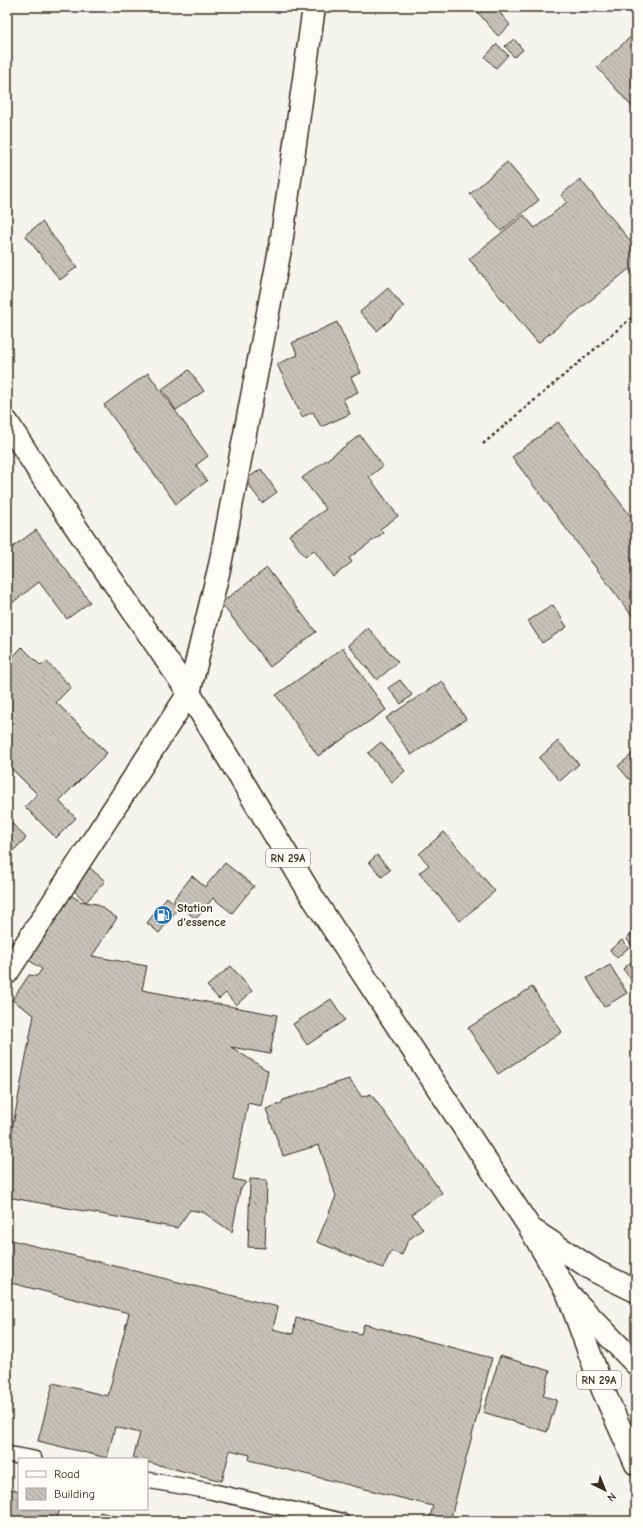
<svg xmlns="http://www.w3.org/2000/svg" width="643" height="1528" viewBox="0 0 643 1528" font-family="'Comic Neue',sans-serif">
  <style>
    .building { fill: url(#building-back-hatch); stroke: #3b2a1e }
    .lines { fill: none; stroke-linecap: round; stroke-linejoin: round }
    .lane-casing { stroke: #3b2a1e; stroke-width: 18 }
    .street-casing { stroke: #3b2a1e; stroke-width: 25 }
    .secondary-casing { stroke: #3b2a1e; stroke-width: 25 }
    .primary-casing { stroke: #3b2a1e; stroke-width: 25 }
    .path { stroke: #3b2a1e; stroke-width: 2.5; stroke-dasharray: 3 3; stroke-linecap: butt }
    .lane { stroke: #fdfcf7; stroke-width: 15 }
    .street { stroke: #fdfcf7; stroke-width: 22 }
    .secondary { stroke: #fdfcf7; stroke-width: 22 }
    .primary { stroke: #fdfcf7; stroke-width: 22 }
    .labels { text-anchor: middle; stroke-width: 4; stroke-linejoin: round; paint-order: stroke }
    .shield { fill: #fdfcf7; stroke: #75695f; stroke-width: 1 }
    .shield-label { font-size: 11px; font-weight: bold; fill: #3b2a1e }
    .poi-label { font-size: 12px; font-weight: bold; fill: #3b2a1e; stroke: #fdfcf7; text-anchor: start }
  </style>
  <defs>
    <pattern id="building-back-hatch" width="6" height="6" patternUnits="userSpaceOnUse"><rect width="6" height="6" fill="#c7c1bb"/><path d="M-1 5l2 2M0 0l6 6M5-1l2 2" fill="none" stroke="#aca6a0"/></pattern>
  </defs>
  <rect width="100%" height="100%" fill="#f5f4ee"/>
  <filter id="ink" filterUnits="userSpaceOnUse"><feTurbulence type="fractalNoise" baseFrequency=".025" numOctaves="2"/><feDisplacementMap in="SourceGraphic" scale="8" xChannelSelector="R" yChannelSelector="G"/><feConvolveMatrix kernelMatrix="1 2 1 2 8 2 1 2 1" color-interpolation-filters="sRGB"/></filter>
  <g filter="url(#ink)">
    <g class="building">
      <path d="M473,7H495L510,25L498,36Z"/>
      <path d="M636,32V103L632,107L597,67Z"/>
      <path d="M514,39L523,50L514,57L505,46Z"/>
      <path d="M497,44L508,55L496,68L485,57Z"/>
      <path d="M507,162L539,200L501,231L470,194Z"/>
      <path d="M580,179L636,248V277L629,269L538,343L469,259L524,215L535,228L567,202L561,195Z"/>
      <path d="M42,222L77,267L60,280L25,235Z"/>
      <path d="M388,288L404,307L377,331L360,312Z"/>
      <path d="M337,322L361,373L351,377L358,392L343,399L350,414L321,427L313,412L302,417L277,364L298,355L292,343Z"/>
      <path d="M189,370L204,391L176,410L162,389Z"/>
      <path d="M148,373L208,456L196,465L207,481L176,504L104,405Z"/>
      <path d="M558,422L636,523V615L633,617L512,457Z"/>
      <path d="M360,435L383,466L369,477L398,516L380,529L383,533L349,558L352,562L333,577L314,550L305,557L289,535L326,509L302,478Z"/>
      <path d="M261,469L277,492L262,503L245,480Z"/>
      <path d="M36,530L90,602L67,619L39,582L8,606L7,605V551Z"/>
      <path d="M267,568L316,632L270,667L221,603Z"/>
      <path d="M553,605L567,627L542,643L528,621Z"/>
      <path d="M368,628L398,662L377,680L348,645Z"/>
      <path d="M22,647L41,666L46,661L71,687L56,702L107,753L59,801L76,818L56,838L25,807L37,794L7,764V663Z"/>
      <path d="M343,648L386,710L318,756L276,695Z"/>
      <path d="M400,680L412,695L401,704L388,688Z"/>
      <path d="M442,681L466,719L411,755L386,718Z"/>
      <path d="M558,741L579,764L560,781L539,758Z"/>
      <path d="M381,742L405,771L392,782L368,753Z"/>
      <path d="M636,751V787L618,766Z"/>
      <path d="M7,818L26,838L11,853L7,848Z"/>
      <path d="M444,832L495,891L460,921L419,873L429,865L419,854Z"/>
      <path d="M377,855L390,870L382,877L369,862Z"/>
      <path d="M225,863L254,886L232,913L213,898L196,919L173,900L192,876L205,887Z"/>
      <path d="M89,867L105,881L86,902L71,888Z"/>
      <path d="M67,893L80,901L97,904L117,918L92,956L147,966L142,990L277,1015L270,1054L231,1047L268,1071L261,1106L248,1103L233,1179L246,1182L240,1190L232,1232L203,1212L190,1210L177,1228L7,1197V1156L34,1015L12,1000L29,975L37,976L42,969L24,957Z"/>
      <path d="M167,897L179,907L159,933L147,923Z"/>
      <path d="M636,931V951L626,938Z"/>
      <path d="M622,940L628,948L617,958L610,950Z"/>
      <path d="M636,958V986L623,969Z"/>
      <path d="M610,965L627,993L604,1007L587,978Z"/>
      <path d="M231,966L252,991L236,1005L226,993L219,999L207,986Z"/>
      <path d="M532,987L562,1032L498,1074L468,1028Z"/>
      <path d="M331,999L345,1020L307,1045L293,1024Z"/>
      <path d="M349,1079L362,1097L371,1094L442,1193L412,1214L423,1229L408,1240L402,1255L391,1251L383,1268L317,1242L336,1196L319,1145L283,1156L266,1109L282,1103L283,1100Z"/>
      <path d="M250,1179L267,1180L265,1248L248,1247Z"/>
      <path d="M7,1239L278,1307L273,1329L293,1334L296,1318L361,1334L364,1324L492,1358L450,1521H429L433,1506L249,1460L250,1455L230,1450L222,1481L147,1462V1459L133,1458L140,1433L115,1427L107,1458L38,1441L53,1383L108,1396L129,1313L7,1282Z"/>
      <path d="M500,1356L550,1371L543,1396L557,1400L547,1432L483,1412Z"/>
      <path d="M7,1488L19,1491V1509H60L56,1521H7Z"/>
      <path d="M100,1512L133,1521H97Z"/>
    </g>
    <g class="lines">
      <g class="lane-casing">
        <g id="lane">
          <path d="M7,1454L34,1459"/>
          <path d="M147,1480L210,1491L341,1521"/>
        </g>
      </g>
      <g class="street-casing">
        <path id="street" d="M7,973L189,693"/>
      </g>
      <g class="secondary-casing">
        <path id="secondary" d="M189,693L220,565L281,244L314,7"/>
      </g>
      <g class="primary-casing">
        <g id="primary">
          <path d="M7,422L54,495L189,693L313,898L530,1228L568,1294L603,1390L636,1464"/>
          <path d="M534,1231L595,1271L636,1291"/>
          <path d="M573,1299L636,1364"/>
        </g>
      </g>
      <path class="path" d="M483,444L636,314"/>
      <use href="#lane" class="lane"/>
      <use href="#street" class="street"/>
      <use href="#secondary" class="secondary"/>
      <use href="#primary" class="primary"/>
    </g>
  </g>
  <defs>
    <g id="fuel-disc" transform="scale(1)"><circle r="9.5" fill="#1f6fb2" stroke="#fdfcf7"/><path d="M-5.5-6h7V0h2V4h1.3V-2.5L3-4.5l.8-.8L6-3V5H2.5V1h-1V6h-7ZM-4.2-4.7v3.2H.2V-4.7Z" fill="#fff"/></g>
  </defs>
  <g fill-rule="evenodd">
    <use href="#fuel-disc" x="163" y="915"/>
  </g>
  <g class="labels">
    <g class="shield">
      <rect x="266" y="849" width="44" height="18" rx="3"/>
      <rect x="577" y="1371" width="44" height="18" rx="3"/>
    </g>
    <g class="shield-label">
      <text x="288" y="862">RN 29A</text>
      <text x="599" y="1384">RN 29A</text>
    </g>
    <g class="poi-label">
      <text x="177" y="912">Station<tspan x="177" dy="14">d'essence</tspan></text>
    </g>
  </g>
  <rect width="643" height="1528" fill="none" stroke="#fdfcf7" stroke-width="24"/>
  <rect x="12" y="12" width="619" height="1504" fill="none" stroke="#3b2a1e" stroke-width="1.5" filter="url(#ink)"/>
  <rect x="18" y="1458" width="130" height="52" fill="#fdfcf7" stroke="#afa8a0"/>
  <rect x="26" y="1471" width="20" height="6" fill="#fdfcf7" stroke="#afa8a0"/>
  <text x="54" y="1478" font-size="12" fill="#3b2a1e">Road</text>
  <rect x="26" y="1488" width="20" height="12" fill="url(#building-back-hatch)" stroke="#afa8a0"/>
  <text x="54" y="1498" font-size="12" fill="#3b2a1e">Building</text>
  <g transform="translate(605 1490) rotate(137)" stroke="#fdfcf7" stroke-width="3" paint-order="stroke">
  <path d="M0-3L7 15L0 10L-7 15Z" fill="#3b2a1e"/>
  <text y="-6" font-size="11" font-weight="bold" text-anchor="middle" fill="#3b2a1e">N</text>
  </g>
</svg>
